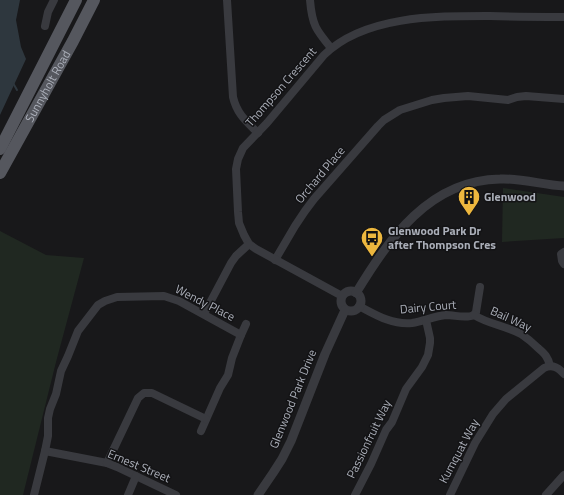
<svg xmlns="http://www.w3.org/2000/svg" width="564" height="495" viewBox="0 0 564 495" font-family="'Titillium Web',sans-serif">
  <style>
    .green { fill: #202821 }
    .water { fill: #2e373e }
    .lines { fill: none; stroke-linecap: round; stroke-linejoin: round }
    .stream { stroke: #2e373e; stroke-width: 2 }
    .minor { stroke: #393a3f; stroke-width: 8 }
    .tertiary { stroke: #393a3f; stroke-width: 9 }
    .primary { stroke: #55575e; stroke-width: 12 }
    .labels { text-anchor: middle; stroke-width: 3; stroke-linejoin: round; paint-order: stroke }
    .street-label { font-size: 12px; fill: #abafb9; stroke: #131315 }
    .poi-label { font-size: 12px; font-weight: bold; fill: #abafb9; stroke: #131315; text-anchor: start }
  </style>
  <rect width="100%" height="100%" fill="#18181a"/>
  <g class="green">
    <path d="M503,188L564,197V238L502,242Z"/>
    <path d="M0,231L46,255L84,258L56,362L23,495H0Z"/>
  </g>
  <path class="water" d="M0,0H20L16,20L21,47L26,59L0,115Z"/>
  <g class="lines">
    <path class="stream" d="M13,83L17,90"/>
    <g class="minor">
      <path d="M227,0L233,97C237,114 246,121 258,133"/>
      <path d="M310,0C312,25 316,30 331,48"/>
      <path d="M45,26L48,12L54,0"/>
      <path d="M564,252L561,254L562,261L564,264"/>
      <path d="M275,260L295,226L305,211L314,199L378,126L384,120L400,110L432,100L444,98L468,96L508,100L517,97L526,96L564,99"/>
      <path d="M342,296L256,249L249,244L244,235L239,223L238,212L236,169L238,159L243,148L267,123L324,55C365,15 437,16 490,16C515,17 539,17 564,17"/>
      <path d="M359,306C376,315 392,325 412,323C424,321 435,316 446,315C455,315 466,319 474,315L476,312L480,287"/>
      <path d="M204,314L231,263L236,256L249,244"/>
      <path d="M474,315C488,324 506,326 521,334C527,338 533,343 538,348C545,354 548,357 550,366"/>
      <path d="M201,431L220,388L228,375L232,358L241,335"/>
      <path d="M45,451L107,463L117,467L176,495"/>
      <path d="M107,463L138,398L144,393H152L206,419"/>
      <path d="M34,495L45,451L48,436V418L50,409L56,394L61,371L68,356L78,331L98,305L105,301L117,297L164,296L179,301L241,335L246,324"/>
      <path d="M128,495L136,476"/>
      <path d="M355,495L371,464L386,430L392,422L406,389L422,367L428,355L430,343V338L426,320"/>
      <path d="M450,495L475,443L493,414L506,399L544,368C552,364 558,367 564,374"/>
      <path d="M546,495L564,475"/>
    </g>
    <g class="tertiary">
      <circle cx="351" cy="301" r="10"/>
      <path d="M356,293C389,239 429,180 500,179C522,178 543,185 564,186"/>
      <path d="M258,495L273,473L282,459L291,441L325,354L345,310"/>
    </g>
    <g class="primary">
      <path d="M0,149L76,0"/>
      <path id="s1" d="M0,173L73,41L94,0"/>
    </g>
  </g>
  <defs>
    <g id="building-pin" transform="scale(1.15)"><path d="M0 17L-7.5 6A9.5 9.5 0 1 1 7.5 6Z" fill="#edb73e" stroke="#131315"/><path d="M-4-6H4V6H1V3H-1V6H-4ZM-2.5-4.3h1.7v1.8h-1.7ZM.8-4.3h1.7v1.8H.8ZM-2.5-1h1.7V.8h-1.7ZM.8-1h1.7V.8H.8Z" fill="#111"/></g>
    <g id="bus-pin" transform="scale(1.15)"><path d="M0 17L-7.5 6A9.5 9.5 0 1 1 7.5 6Z" fill="#edb73e" stroke="#131315"/><path d="M-5-6H5V4H4V6H2V4H-2V6H-4V4H-5ZM-3.5-4V0h7V-4ZM-3.5 1.2v1.5H-2V1.2ZM2 1.2v1.5H3.5V1.2Z" fill="#111"/></g>
  </defs>
  <g fill-rule="evenodd">
    <use href="#building-pin" x="469" y="197"/>
    <use href="#bus-pin" x="372" y="238"/>
  </g>
  <g class="labels">
    <g class="street-label">
      <text dy="4" stroke="none"><textPath href="#s1" startOffset="99">Sunnyholt Road</textPath></text>
      <text transform="translate(281 87) rotate(-49)" y="4">Thompson Crescent</text>
      <text transform="translate(320 175) rotate(-50)" y="4">Orchard Place</text>
      <text transform="translate(205 303) rotate(27)" y="4">Wendy Place</text>
      <text transform="translate(428 307) rotate(-5)" y="4">Dairy Court</text>
      <text transform="translate(511 319) rotate(24)" y="4">Bail Way</text>
      <text transform="translate(293 399) rotate(-68)" y="4">Glenwood Park Drive</text>
      <text transform="translate(369 439) rotate(-64)" y="4">Passionfruit Way</text>
      <text transform="translate(459 451) rotate(-62)" y="4">Kumquat Way</text>
      <text transform="translate(139 466) rotate(23)" y="4">Ernest Street</text>
    </g>
    <g class="poi-label">
      <text x="484" y="201">Glenwood</text>
      <text x="388" y="235">Glenwood Park Dr<tspan x="388" dy="14">after Thompson Cres</tspan></text>
    </g>
  </g>
</svg>
